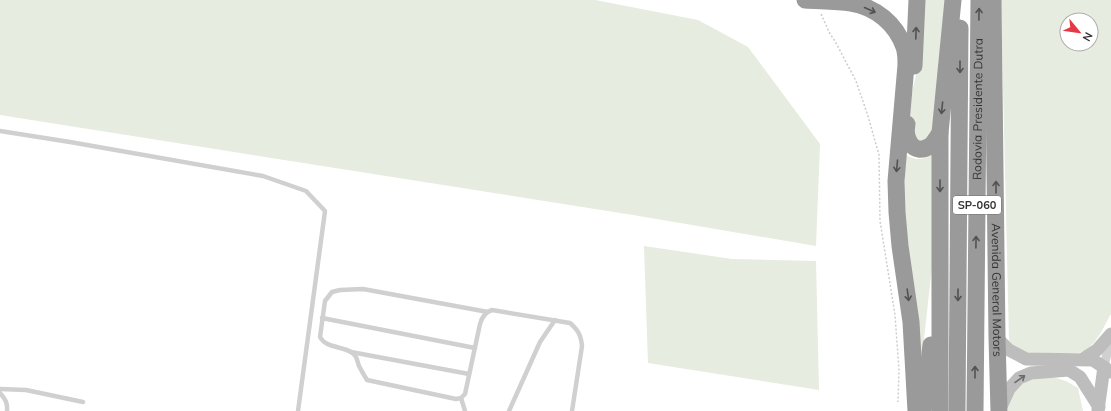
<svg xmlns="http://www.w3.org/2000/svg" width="1111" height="411" viewBox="0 0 1111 411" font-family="Mulish,sans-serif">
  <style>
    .green { fill: #e6ecdf; fill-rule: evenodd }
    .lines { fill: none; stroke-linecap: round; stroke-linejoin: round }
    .path { stroke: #cdcdcd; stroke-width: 1.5; stroke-dasharray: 2 2; stroke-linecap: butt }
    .service { stroke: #d0d0d0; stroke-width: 4.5 }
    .minor { stroke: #d0d0d0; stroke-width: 9 }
    .secondary { stroke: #bdbdbd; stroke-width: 13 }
    .motorway { stroke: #9a9a9a; stroke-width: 17 }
    .oneway { stroke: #525252 }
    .oneway2 { stroke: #6a6a6a }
    .labels { text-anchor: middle; stroke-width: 4; stroke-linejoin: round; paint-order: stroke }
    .shield { fill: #fff; stroke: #707070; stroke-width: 1 }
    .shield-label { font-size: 11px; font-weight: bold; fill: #333 }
    .street-label { font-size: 12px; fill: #333; stroke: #fff }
  </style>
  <rect width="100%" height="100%" fill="#fff"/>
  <g class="green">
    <path d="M0,0H595L698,20L748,47L820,144L816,246L633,215L0,115Z"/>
    <path d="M919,0H948L940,133L911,146L909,105L916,75Z"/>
    <path d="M1001,0H1111V314C1102,329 1096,348 1078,353L1032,355L1014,348L1009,340ZM1067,20H1091V44H1067Z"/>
    <path d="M933,154V258L920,375L901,241L906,155C916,161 923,160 933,154Z"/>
    <path d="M644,246L732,259L816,261L819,390L648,363Z"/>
    <path d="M1053,377L1066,381L1078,388L1083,411H1008C1008,400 1014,390 1020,382L1040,378Z"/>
  </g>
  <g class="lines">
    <path class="path" d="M821,14L829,32L836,43L856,81L868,116L879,155L880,221L895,315L899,370L898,402"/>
    <g class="service">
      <path d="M0,131L70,142L263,176L306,191L325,211L298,411"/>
      <path d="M488,312L363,289L340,290L332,292L325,301L320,337C326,348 341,346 351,352C357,356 357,360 359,366C361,370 364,375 367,380L456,399L461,398L465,394L480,324C482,317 485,312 492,310L570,323C578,330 581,335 582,346L572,411"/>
      <path d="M322,318L475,348"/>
      <path d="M351,352L469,374"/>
      <path d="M0,389L26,390L83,402"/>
      <path d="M0,393C5,399 8,403 7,411"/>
      <path d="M461,398L465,411"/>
      <path d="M509,411L540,342L555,320"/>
    </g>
    <path class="minor" d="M1104,367L1111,335"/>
    <g class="secondary">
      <path d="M997,338L1009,350L1026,359L1093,360L1111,372"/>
      <path d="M1083,359L1097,350L1111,334"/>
      <path d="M1000,409L1009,389L1019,378L1031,373L1069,370L1080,377L1099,407"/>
      <path d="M1098,410L1104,367"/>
    </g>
    <g class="motorway">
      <path d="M805,0C820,1 836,1 851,3C876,7 896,24 904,47C906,52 906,59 906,65L896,181L897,212L900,246L911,322L916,411"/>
      <path id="s1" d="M993,0L997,338L999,411"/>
      <path d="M914,66L917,0"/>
      <path d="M907,124C904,138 913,157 930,146C934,143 937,137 940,133"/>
      <path d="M924,407L931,345"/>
      <path d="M940,411V133L953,0"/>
      <path d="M957,411L960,28"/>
      <path id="s2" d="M975,411L979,0"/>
    </g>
  </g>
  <defs><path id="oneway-shaft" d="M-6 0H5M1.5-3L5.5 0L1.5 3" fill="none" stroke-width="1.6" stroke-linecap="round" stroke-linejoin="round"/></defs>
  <g class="oneway">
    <use href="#oneway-shaft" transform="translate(870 10) rotate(24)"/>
    <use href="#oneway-shaft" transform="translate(979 14) rotate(-89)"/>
    <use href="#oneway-shaft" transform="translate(916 33) rotate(-88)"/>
    <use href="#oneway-shaft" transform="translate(960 67) rotate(90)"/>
    <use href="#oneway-shaft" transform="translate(942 108) rotate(96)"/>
    <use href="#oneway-shaft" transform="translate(897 166) rotate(95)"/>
    <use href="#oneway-shaft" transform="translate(940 186) rotate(90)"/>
    <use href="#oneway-shaft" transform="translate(996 187) rotate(-90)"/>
    <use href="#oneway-shaft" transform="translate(976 242) rotate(-89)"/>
    <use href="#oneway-shaft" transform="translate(908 295) rotate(82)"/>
    <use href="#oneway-shaft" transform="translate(958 295) rotate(90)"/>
    <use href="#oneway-shaft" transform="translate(975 372) rotate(-90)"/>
  </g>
  <use class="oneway2" href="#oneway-shaft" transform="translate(1020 379) rotate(-35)"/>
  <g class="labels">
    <rect class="shield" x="953" y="196" width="48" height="18" rx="3"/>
    <g class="shield-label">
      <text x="977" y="209">SP-060</text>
    </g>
    <g class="street-label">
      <text dy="4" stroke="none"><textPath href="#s2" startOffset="302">Rodovia Presidente Dutra</textPath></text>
      <text dy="4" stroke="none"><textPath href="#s1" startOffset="290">Avenida General Motors</textPath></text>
    </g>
  </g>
  <g transform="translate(1079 32) rotate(119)"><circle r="19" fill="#ffffff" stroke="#adadad"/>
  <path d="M0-3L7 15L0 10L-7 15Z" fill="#e63946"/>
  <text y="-6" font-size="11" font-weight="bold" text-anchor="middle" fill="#333333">N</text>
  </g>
</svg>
